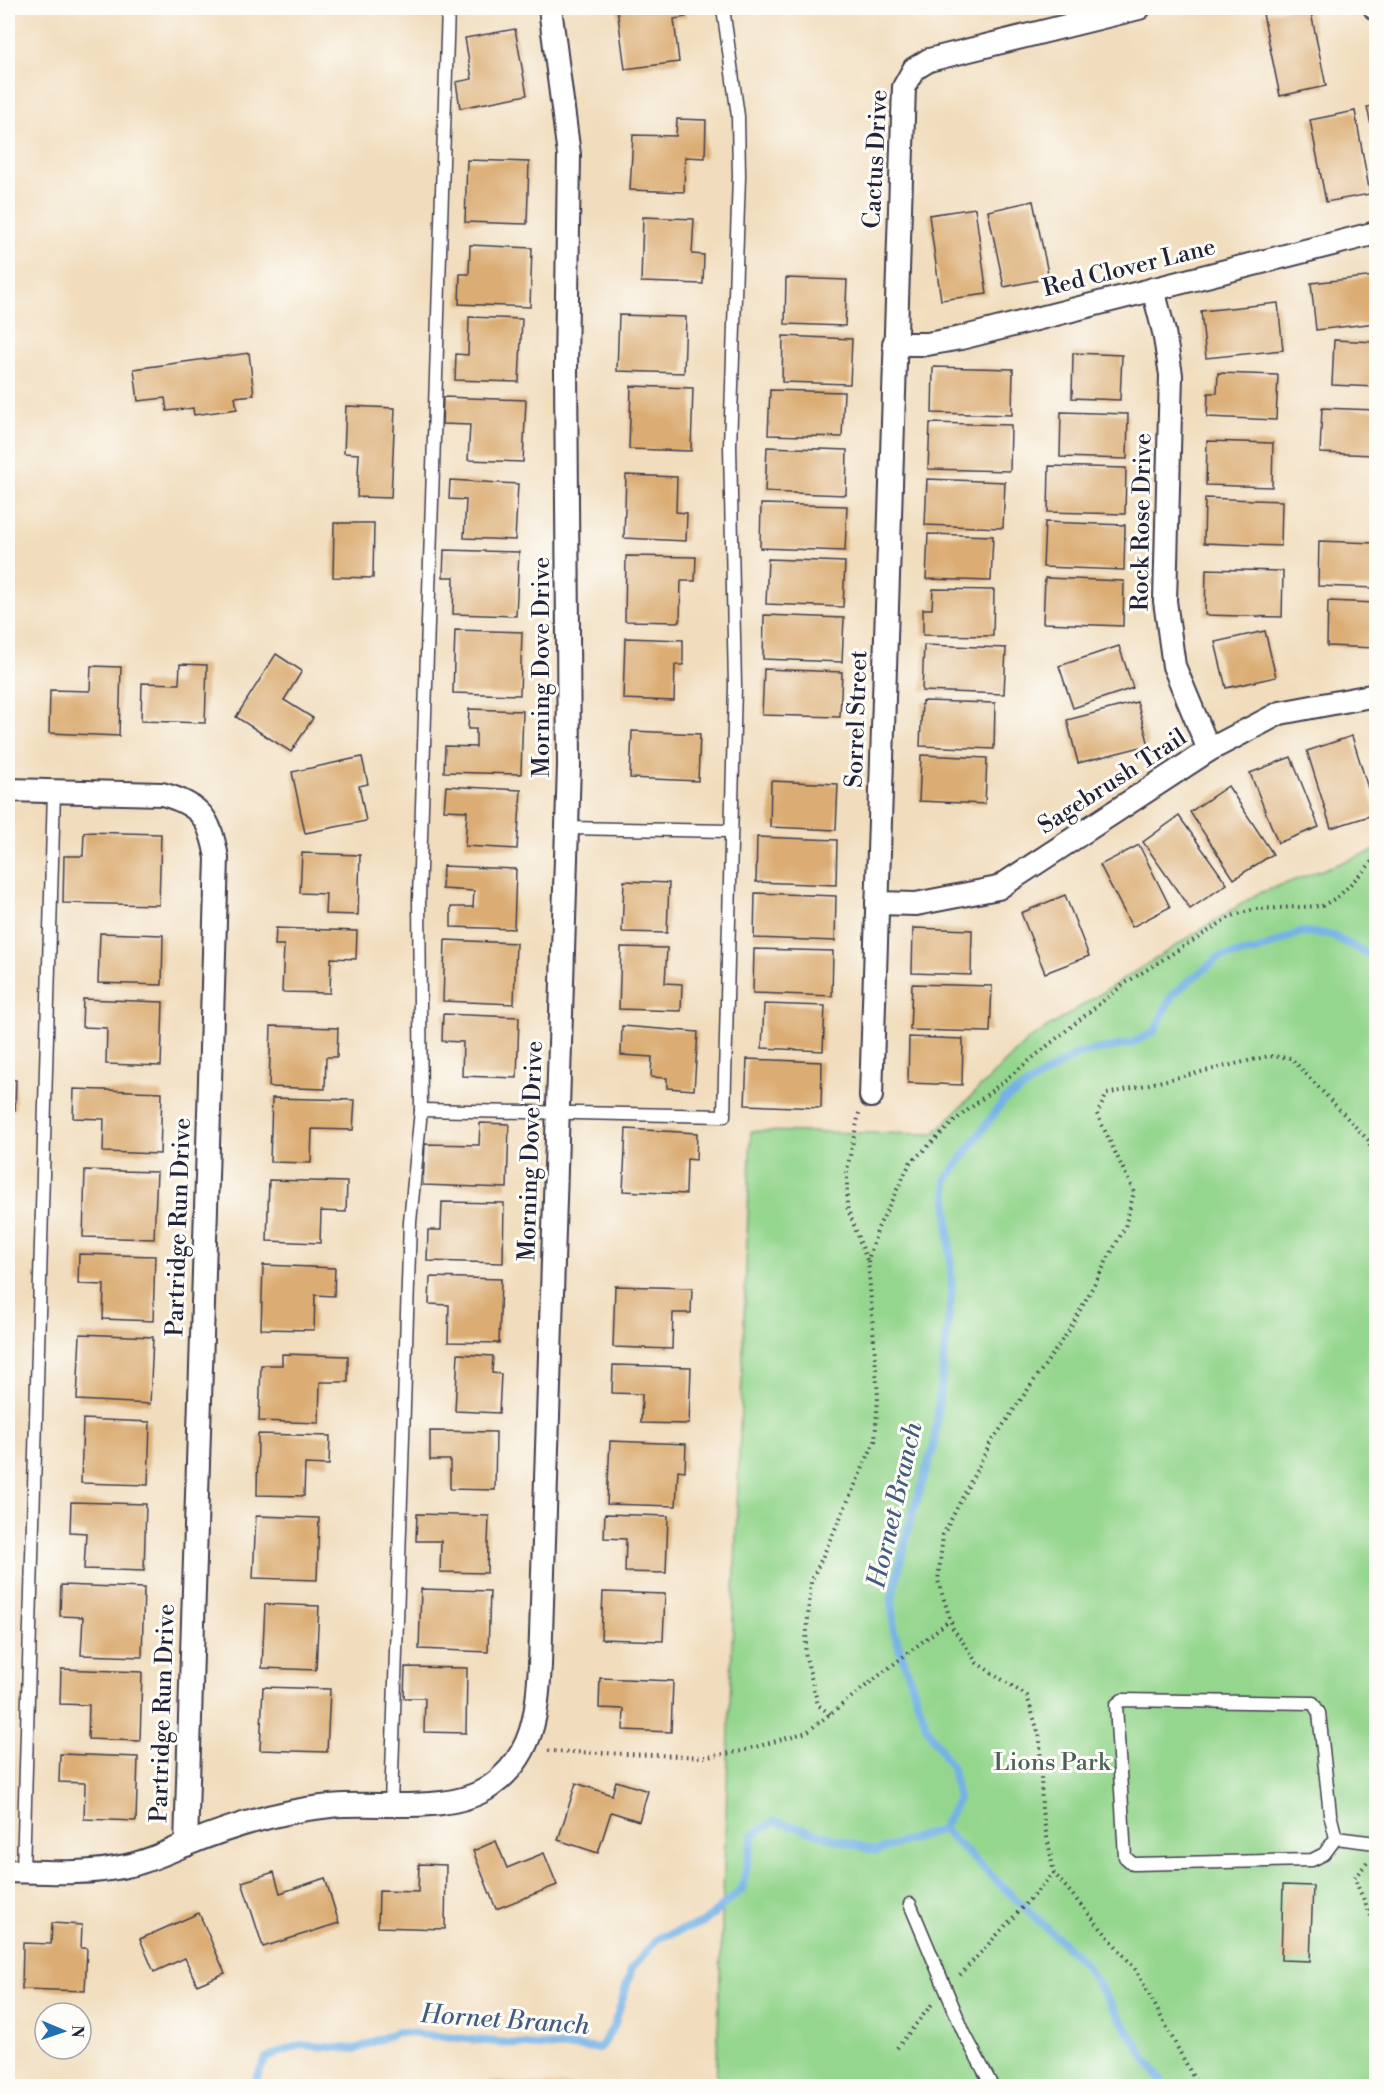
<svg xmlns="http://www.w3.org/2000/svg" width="1384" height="2094" viewBox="0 0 1384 2094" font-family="'Libre Bodoni',serif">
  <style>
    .green { fill: #94d68e; stroke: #5b7c64; stroke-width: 1.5 }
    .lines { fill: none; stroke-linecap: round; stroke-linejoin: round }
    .stream { stroke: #74b2e6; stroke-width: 8 }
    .building { fill: #dbad74 }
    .lane-casing { stroke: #413e4e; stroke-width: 15 }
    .street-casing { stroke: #413e4e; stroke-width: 26 }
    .path { stroke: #413e4e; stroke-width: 4; stroke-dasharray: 1.5 4.5; stroke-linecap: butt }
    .lane { stroke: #fff; stroke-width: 12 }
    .street { stroke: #fff; stroke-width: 22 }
    .labels { text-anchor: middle; stroke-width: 6; stroke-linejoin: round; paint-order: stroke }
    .street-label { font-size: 24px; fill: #22223b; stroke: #fdfcf7 }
    .park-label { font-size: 24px; fill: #4a6158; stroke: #fdfcf7 }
    .water-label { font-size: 26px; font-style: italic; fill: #435c7f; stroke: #fdfcf7 }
  </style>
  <rect width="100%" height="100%" fill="#fdfcf7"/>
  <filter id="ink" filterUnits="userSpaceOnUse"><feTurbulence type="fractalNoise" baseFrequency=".0167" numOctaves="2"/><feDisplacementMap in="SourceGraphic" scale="12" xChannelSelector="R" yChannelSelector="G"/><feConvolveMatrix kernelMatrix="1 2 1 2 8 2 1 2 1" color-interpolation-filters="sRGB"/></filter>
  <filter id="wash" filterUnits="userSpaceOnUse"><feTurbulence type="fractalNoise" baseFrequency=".008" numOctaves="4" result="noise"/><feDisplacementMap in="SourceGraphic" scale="24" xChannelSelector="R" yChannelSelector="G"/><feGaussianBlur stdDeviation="1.35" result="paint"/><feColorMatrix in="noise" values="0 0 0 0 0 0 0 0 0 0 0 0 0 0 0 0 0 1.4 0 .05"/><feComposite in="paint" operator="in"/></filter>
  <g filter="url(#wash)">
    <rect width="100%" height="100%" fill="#f1ddbd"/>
    <path class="green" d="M1376,850V2086H716L751,1131L933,1134L1028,1040L1257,894Z"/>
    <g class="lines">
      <g class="stream">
        <path d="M942,1829L1084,1963L1164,2086"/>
        <path d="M253,2086L266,2058L300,2045L356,2049L397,2032L537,2046L600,2048L614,2026L632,1968L658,1938L703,1923L742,1889L753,1835L775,1821L876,1851L942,1829L958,1799L952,1768L927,1728L894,1632L892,1598L909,1525L934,1445L952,1289L946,1180L1004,1100L1077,1054L1132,1043L1154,1032L1172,995L1219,957L1256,951L1301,932L1329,934L1376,958"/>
      </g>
    </g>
    <g id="blocks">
      <g class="building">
        <path d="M617,8H685L686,17L674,19L679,62L625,69Z"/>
        <path d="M1290,8H1310L1326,86L1280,96L1263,14Z"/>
        <path d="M515,29L527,95L460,108L456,82L472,79L465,38Z"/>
        <path d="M1376,105V147L1367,107Z"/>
        <path d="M1355,111L1370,194L1326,202L1310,120Z"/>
        <path d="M677,119L706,120L705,158L685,157L684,192L630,190L633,135L676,136Z"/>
        <path d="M467,160L529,162L527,224L465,222Z"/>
        <path d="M1033,201L1049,278L1004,287L988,211Z"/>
        <path d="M975,208L987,294L941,300L929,215Z"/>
        <path d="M643,217L694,219L692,254L704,255L703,284L641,282Z"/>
        <path d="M470,245L532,248L530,307L459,304L460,274H469Z"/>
        <path d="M1376,276V323L1316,330L1311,283Z"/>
        <path d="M786,278L847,280L845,326L785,324Z"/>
        <path d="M1278,303L1283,350L1206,358L1201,311Z"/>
        <path d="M619,315L686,317L684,373L617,371Z"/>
        <path d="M469,317L522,319L519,382L455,380L456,354L468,355Z"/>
        <path d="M783,336L852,339L850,384L782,382Z"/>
        <path d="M1334,340L1376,342V387L1332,385Z"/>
        <path d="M249,353L254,395L235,397L237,409L194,415L193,408L167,411L165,398L138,401L134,369Z"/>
        <path d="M1073,353L1122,355L1120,400L1072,398Z"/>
        <path d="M933,367L1013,369L1012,415L932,413Z"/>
        <path d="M1218,373L1278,375L1276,420L1207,417L1208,393H1217Z"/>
        <path d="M631,386L693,388L691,451L629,449Z"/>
        <path d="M770,390L844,392L842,437L768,435Z"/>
        <path d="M443,397L526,400L523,462L468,460L470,425L442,424Z"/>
        <path d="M346,406L395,408L391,498L357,497L359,454L344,453Z"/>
        <path d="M1322,408L1376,410V455L1320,453Z"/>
        <path d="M1061,412L1128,414L1127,459L1060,457Z"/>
        <path d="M930,423L1011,425L1010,471L928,469Z"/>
        <path d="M1207,441L1273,443L1272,487L1206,485Z"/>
        <path d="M767,447L847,450L846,495L765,492Z"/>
        <path d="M1049,466L1126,468L1125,514L1048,512Z"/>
        <path d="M626,475L677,477L676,512L687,513L686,541L624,538Z"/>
        <path d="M927,479L1005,482L1003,528L925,525Z"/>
        <path d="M450,480L518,484L515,540L464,538L466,500L449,499Z"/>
        <path d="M1205,498L1282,501L1281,546L1204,543Z"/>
        <path d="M761,504L847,506L845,551L760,548Z"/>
        <path d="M1045,522L1125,525L1124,570L1043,567Z"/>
        <path d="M334,523H374L373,578L333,577Z"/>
        <path d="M928,534L993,536L991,581L926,579Z"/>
        <path d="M1319,541L1376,543V588L1318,586Z"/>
        <path d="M444,550L519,552L516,616L453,614L454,577H443Z"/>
        <path d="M626,556L696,557L695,581H681L680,622L625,621Z"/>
        <path d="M768,559L845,562L843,607L766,604Z"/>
        <path d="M1206,569L1283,571L1282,617L1205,615Z"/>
        <path d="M1045,578L1124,581L1123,626L1043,623Z"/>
        <path d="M933,589L994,590L993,636L923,635V609H932Z"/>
        <path d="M1328,601L1376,603V648L1327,646Z"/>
        <path d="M764,615L844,618L842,662L763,659Z"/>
        <path d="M455,630L522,632L520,695L453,693Z"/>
        <path d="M1265,631L1276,677L1226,688L1215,642Z"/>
        <path d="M625,638L683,640V665H675L674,701L623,699Z"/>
        <path d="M924,645L1006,648L1004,694L922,691Z"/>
        <path d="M1119,646L1133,688L1073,708L1059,666Z"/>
        <path d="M276,654L302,671L284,700L313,718L291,752L236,717Z"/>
        <path d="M180,664L207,665L205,723L141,721L142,683L179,684Z"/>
        <path d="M91,666L121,667L119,736L49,733L50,690L90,691Z"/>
        <path d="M764,669L842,672L840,717L762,715Z"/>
        <path d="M922,701L995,703L994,749L920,746Z"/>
        <path d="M1137,702L1149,745L1078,763L1067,720Z"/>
        <path d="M469,709L523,711L521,774L444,772L445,746L476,747V729H468Z"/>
        <path d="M632,731L700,734L698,781L630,778Z"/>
        <path d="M1352,736L1376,814L1331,828L1307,751Z"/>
        <path d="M921,755L987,758L985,804L919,801Z"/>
        <path d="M362,757L368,784L359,786L366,821L305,833L292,772Z"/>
        <path d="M1291,757L1319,827L1278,843L1250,773Z"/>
        <path d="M771,781L838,784L836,830L770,827Z"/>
        <path d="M446,786L521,790L517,849L465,846L467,811L444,810Z"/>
        <path d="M1228,786L1273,854L1234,879L1190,812Z"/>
        <path d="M1179,816L1227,884L1190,909L1143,842Z"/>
        <path d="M84,832L161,834L159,905L63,903L64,856H83Z"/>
        <path d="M757,837L837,840L836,885L756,882Z"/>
        <path d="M1139,845L1170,907L1132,927L1100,865Z"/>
        <path d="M302,853L360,855L358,915L325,914L326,894L300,893Z"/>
        <path d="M443,866L516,869L514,929L451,927V907H473L474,891L442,889Z"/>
        <path d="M624,881L669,883L667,933L622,932Z"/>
        <path d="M755,893L836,896L835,941L754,938Z"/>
        <path d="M1065,895L1089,956L1045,973L1021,913Z"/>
        <rect x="8" y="916" width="2" height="30"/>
        <path d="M276,928L357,931L356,959L331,958L330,993L282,992L284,945H275Z"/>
        <path d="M913,928L972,930L971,975L912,973Z"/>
        <path d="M100,933L163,935L162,985L98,983Z"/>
        <path d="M445,940L516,943L514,1004L443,1001Z"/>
        <path d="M621,947L667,948L665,983L682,984L681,1011L619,1009Z"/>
        <path d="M754,949L833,951L832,996L753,993Z"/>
        <path d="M912,984L992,986L990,1032L910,1030Z"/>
        <path d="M83,999L163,1002L161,1066L106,1064L107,1028L82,1027Z"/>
        <path d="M764,1004L825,1006L823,1051L762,1048Z"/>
        <path d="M443,1014L519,1017L517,1078L462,1076L463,1042L442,1041Z"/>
        <path d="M271,1026L338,1028L337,1057H326L325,1089L269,1087Z"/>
        <path d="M622,1026L698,1032L694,1090L667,1088V1078L651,1077L652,1057L621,1055Z"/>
        <path d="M909,1037L963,1039L962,1085L908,1083Z"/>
        <path d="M747,1059L822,1062L821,1108L745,1105Z"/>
        <path d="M8,1080H16L15,1110L8,1109Z"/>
        <path d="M74,1089L162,1092L160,1154L103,1152L104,1119L73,1118Z"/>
        <path d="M272,1098L355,1100L353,1130L312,1129L311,1163L270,1162Z"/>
        <path d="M480,1123L509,1124L507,1188L423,1185L425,1144L479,1145Z"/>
        <path d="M626,1129L697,1133L696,1160L687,1159L686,1194L623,1191Z"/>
        <path d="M85,1170L157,1172L154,1239L83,1237Z"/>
        <path d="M269,1180L347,1182L346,1212L321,1211L320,1243L267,1241Z"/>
        <path d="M442,1202L504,1203L503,1263L427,1261L428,1230H441Z"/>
        <path d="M79,1254L155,1256L153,1321L103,1319L104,1285L78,1284Z"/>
        <path d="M263,1265L335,1268L334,1296L315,1295L314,1330L261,1329Z"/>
        <path d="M430,1277L501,1279L499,1343L448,1342L449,1305L429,1304Z"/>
        <path d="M615,1286L692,1288L691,1313H673L672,1349L613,1347Z"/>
        <path d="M80,1334L153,1337L150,1404L77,1400Z"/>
        <path d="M282,1354L348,1356V1382H320L319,1423L259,1421L261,1365H282Z"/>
        <path d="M458,1354L493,1356L492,1373L501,1374L499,1413L455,1411Z"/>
        <path d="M613,1365L691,1367L689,1424L641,1423L642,1394L612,1393Z"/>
        <path d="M83,1419L150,1422L148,1485L81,1483Z"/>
        <path d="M430,1431L496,1432L495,1490L450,1489V1460H430Z"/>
        <path d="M258,1434L330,1436L329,1465L305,1464L304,1496L257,1495Z"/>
        <path d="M610,1441L686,1444L685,1471L678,1470L676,1506L607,1504Z"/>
        <path d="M71,1502L146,1504L144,1571L84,1569L86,1533L70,1532Z"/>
        <path d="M417,1514L489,1516L487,1573L440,1572L441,1541H416Z"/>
        <path d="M605,1514L668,1516L666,1573L625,1572L626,1539L604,1538Z"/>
        <path d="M256,1516L319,1518L317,1580L253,1578Z"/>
        <path d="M1375,1553H1376V1579L1374,1578Z"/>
        <path d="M61,1585L144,1588L142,1657L81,1655L83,1617L60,1616Z"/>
        <path d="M421,1589L490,1591L488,1652L419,1649Z"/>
        <path d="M603,1592L665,1594L663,1641L601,1639Z"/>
        <path d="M265,1604L319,1606L316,1670L262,1668Z"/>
        <path d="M405,1667L467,1668L466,1733L424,1732L425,1698H404Z"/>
        <path d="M61,1669L142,1672L140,1741L88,1739L89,1705L60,1704Z"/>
        <path d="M600,1678L673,1681L671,1732L623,1730L624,1709L599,1708Z"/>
        <path d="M263,1687L330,1689L327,1752L260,1750Z"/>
        <path d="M60,1754L138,1757L136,1821L84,1819L85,1783L59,1782Z"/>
        <path d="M616,1781L648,1791L639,1821L611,1812L598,1853L558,1840L576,1783L612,1795Z"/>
        <path d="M496,1841L507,1868L544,1853L557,1885L496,1909L473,1851Z"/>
        <path d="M419,1864L446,1865L445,1929L378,1927L379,1891L418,1892Z"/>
        <path d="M274,1872L280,1893L325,1878L339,1923L263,1947L242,1882Z"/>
        <path d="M1283,1885L1313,1886L1310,1961L1281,1960Z"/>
        <path d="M199,1913L225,1973L197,1985L185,1958L154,1972L140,1939Z"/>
        <path d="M52,1923L82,1925L81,1948H87L85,1991L22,1989L23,1943L51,1944Z"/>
        <path d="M488,2081L576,2085V2086H488Z"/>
      </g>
    </g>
  </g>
  <g filter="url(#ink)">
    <use href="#blocks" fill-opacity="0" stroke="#413e4e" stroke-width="1.5"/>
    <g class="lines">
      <g class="lane-casing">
        <g id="lane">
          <path d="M567,828L729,831"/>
          <path d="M421,1110L724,1116L735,686L730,446L739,176L738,116L723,8"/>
          <path d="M1122,1700L1313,1703L1319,1713L1330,1814L1336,1838L1324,1854L1312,1860L1133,1864L1125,1857L1116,1705Z"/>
          <path d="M391,1804L410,1222L421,1110L419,899L448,8"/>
          <path d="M1336,1838L1376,1843"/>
          <path d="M23,1871L54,791"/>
          <path d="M910,1904L964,2033L992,2086"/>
        </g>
      </g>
      <g class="street-casing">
        <g id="street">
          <path d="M1375,8L1376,9"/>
          <path d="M1153,289L1164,332L1171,375L1165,601L1174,666L1209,750"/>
          <path d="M894,344H927L961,338L1376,233"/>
          <path d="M8,790L162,794C202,805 210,819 217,858L186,1845"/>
          <path d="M877,903L916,904L998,888L1209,750L1280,713L1376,695"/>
          <path d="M871,1096L904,87L914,69L929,60L1139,8"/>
          <path d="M8,1871C47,1872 87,1875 126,1866C147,1862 165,1853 185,1845C231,1826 281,1811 330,1806C378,1801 450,1815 491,1786C534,1755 537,1713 540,1665L569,765L566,370L569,155L550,8"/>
        </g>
      </g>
      <g class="path">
        <path d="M859,1113L847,1170V1207L867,1260"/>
        <path d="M1376,1235V1255"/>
        <path d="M830,1714L818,1705L805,1653L811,1582L875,1441L878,1397L868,1260L878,1228L910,1163L958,1118L1124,984L1232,916L1255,909L1322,906L1339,896L1376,858"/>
        <path d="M548,1751L707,1757L742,1751L807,1732L950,1620"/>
        <path d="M1367,1863L1354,1878L1376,1927"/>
        <path d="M960,1975L1054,1873"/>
        <path d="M897,2048L932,2004"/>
        <path d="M1198,2086L1136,1970L1054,1873L1042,1811L1040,1738L1027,1696L977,1663L953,1628L938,1581L943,1535L990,1444L1070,1329L1125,1227L1134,1192L1097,1114L1107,1094L1269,1056L1291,1058L1368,1140L1376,1168"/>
        <path d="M1373,2086L1376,2008"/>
      </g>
      <use href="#lane" class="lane"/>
      <use href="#street" class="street"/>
    </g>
  </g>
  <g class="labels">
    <g class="street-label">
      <text transform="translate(875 159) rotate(-87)" y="8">Cactus Drive</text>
      <text transform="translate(1129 267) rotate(-14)" y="8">Red Clover Lane</text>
      <text transform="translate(1141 522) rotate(-89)" y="8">Rock Rose Drive</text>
      <text transform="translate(541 667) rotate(-90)" y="8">Morning Dove Drive</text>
      <text transform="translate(856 719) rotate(-88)" y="8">Sorrel Street</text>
      <text transform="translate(1112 781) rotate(-33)" y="8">Sagebrush Trail</text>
      <text transform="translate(530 1151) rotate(-88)" y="8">Morning Dove Drive</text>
      <text transform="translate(178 1227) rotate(-88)" y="8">Partridge Run Drive</text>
      <text transform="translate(162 1713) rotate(-88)" y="8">Partridge Run Drive</text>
    </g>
    <g class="park-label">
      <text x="1052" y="1770">Lions Park</text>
    </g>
    <g class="water-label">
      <text transform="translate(894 1505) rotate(-77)" y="9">Hornet Branch</text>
      <text transform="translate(505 2019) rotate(4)" y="9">Hornet Branch</text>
    </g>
  </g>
  <rect width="1384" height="2094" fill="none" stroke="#fdfcf7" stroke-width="30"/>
  <g transform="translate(63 2031) rotate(92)"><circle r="28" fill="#fdfcf7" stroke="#a5a5ac" stroke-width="1.5"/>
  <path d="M0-4.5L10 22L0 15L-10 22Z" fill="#1f6fb2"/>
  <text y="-9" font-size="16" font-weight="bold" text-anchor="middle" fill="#22223b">N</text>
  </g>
</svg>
